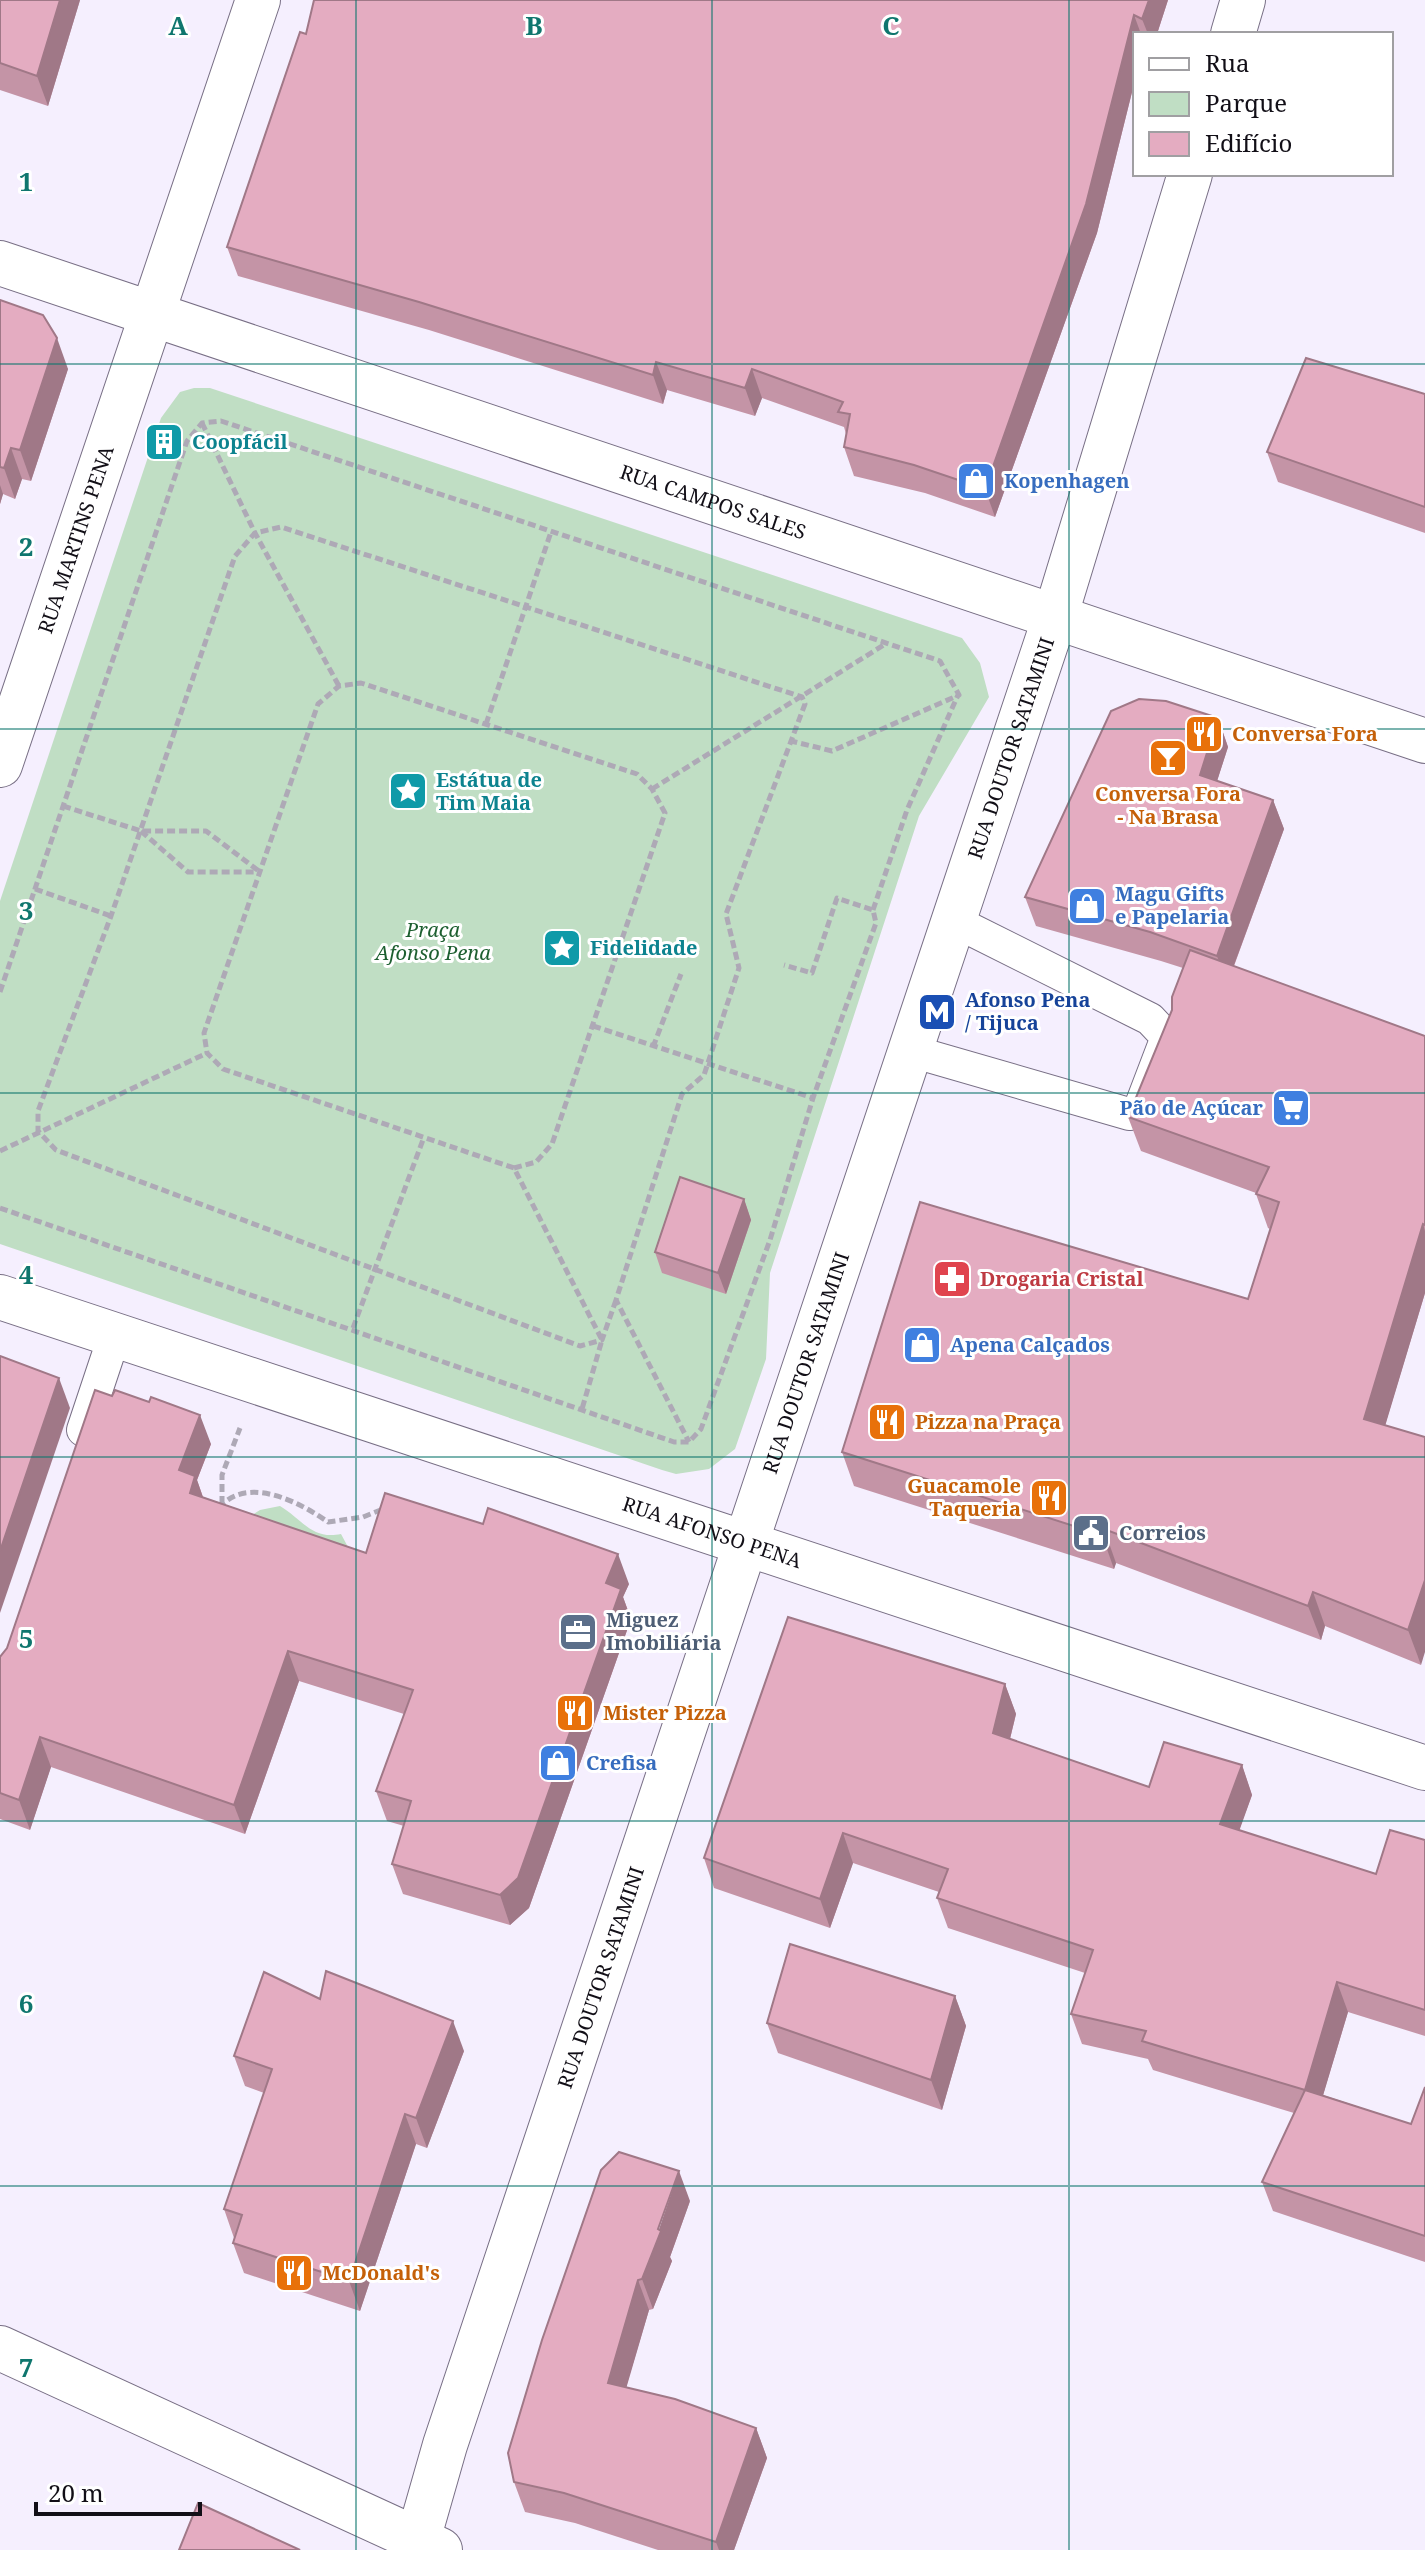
<svg xmlns="http://www.w3.org/2000/svg" width="1425" height="2550" viewBox="0 0 1425 2550" font-family="'Noto Serif',serif">
  <style>
    .green { fill: #c0dec4 }
    .lines { fill: none; stroke-linecap: round; stroke-linejoin: round }
    .service-casing { stroke: #786f85; stroke-width: 34 }
    .minor-casing { stroke: #786f85; stroke-width: 46 }
    .tertiary-casing { stroke: #786f85; stroke-width: 46 }
    .secondary-casing { stroke: #786f85; stroke-width: 46 }
    .path { stroke: #aea9b6; stroke-width: 5; stroke-dasharray: 8 4; stroke-linecap: butt }
    .service { stroke: #fff; stroke-width: 32 }
    .minor { stroke: #fff; stroke-width: 44 }
    .tertiary { stroke: #fff; stroke-width: 44 }
    .secondary { stroke: #fff; stroke-width: 44 }
    .wall { fill: #c494a6 }
    .shaded-wall { fill: #a07887 }
    .building { fill: #e4acc1; stroke: #a07887; stroke-width: 2 }
    .grid { fill: none; stroke: #0f766e; stroke-width: 2; stroke-opacity: 0.55 }
    .labels { text-anchor: middle; stroke-width: 6; stroke-linejoin: round; paint-order: stroke }
    .culture-label { font-size: 20px; font-weight: bold; fill: #0d838f; stroke: #fff; text-anchor: start }
    .shop-label { font-size: 20px; font-weight: bold; fill: #366cbe; stroke: #fff; text-anchor: start }
    .street-label { font-size: 20px; fill: #120f17; stroke: #fff }
    .food-label { font-size: 20px; font-weight: bold; fill: #c56008; stroke: #fff; text-anchor: start }
    .park-label { font-size: 20px; font-style: italic; fill: #1d5f30; stroke: #fff }
    .transit-label { font-size: 20px; font-weight: bold; fill: #164399; stroke: #fff; text-anchor: start }
    .health-label { font-size: 20px; font-weight: bold; fill: #be3a42; stroke: #fff; text-anchor: start }
    .service-label { font-size: 20px; font-weight: bold; fill: #4e5e75; stroke: #fff; text-anchor: start }
    .grid-label { font-size: 26px; text-anchor: middle; font-weight: bold; fill: #0f766e; stroke: #fff; stroke-width: 6; stroke-linejoin: round; paint-order: stroke }
  </style>
  <rect width="100%" height="100%" fill="#f5effe"/>
  <g class="green">
    <path d="M194,388H210L962,638L980,663L989,697L919,816L770,1273L766,1359L735,1449L709,1469L676,1474L662,1470L0,1244V901L161,418L180,392Z"/>
    <path d="M280,1506C303,1520 312,1540 341,1534L348,1547L227,1531L260,1510Z"/>
  </g>
  <g class="lines">
    <g class="service-casing">
      <g id="service">
        <path d="M911,1051L1129,1114L1138,1113L1167,1037L1150,1019L954,921"/>
        <path d="M83,1430L115,1334"/>
      </g>
    </g>
    <g class="minor-casing">
      <g id="minor">
        <path id="s1" d="M0,765L258,0"/>
        <path d="M0,2348L440,2550"/>
      </g>
    </g>
    <g class="tertiary-casing">
      <g id="tertiary">
        <path id="s2" d="M0,263L1425,741"/>
        <path id="s3" d="M0,1297L1425,1768"/>
      </g>
    </g>
    <g class="secondary-casing">
      <g id="secondary">
        <path d="M1233,34L1243,0"/>
        <path id="s4" d="M415,2550L445,2445L1056,614L1190,174"/>
      </g>
    </g>
    <g class="path">
      <path d="M202,423L255,533L339,686"/>
      <path d="M486,724L551,532"/>
      <path d="M652,789L887,643"/>
      <path d="M63,806L141,831H206L260,872"/>
      <path d="M141,831L188,872H259"/>
      <path d="M35,889L111,916"/>
      <path d="M873,910L907,810L958,695"/>
      <path d="M0,992L187,441L202,423L221,421L940,661L959,695L832,751L791,741"/>
      <path d="M593,1026L813,1098L876,923L873,910L837,898L812,973L784,965"/>
      <path d="M653,1047L681,974"/>
      <path d="M0,1151L207,1053"/>
      <path d="M514,1168L536,1162L552,1144L665,813L652,789L637,774L361,683L339,686L318,704L204,1033L207,1053L223,1069L514,1168L602,1340L582,1409"/>
      <path d="M0,1208L674,1442H689L701,1429L770,1240L813,1098"/>
      <path d="M616,1300L602,1340L580,1346L56,1150L38,1131V1111L111,916L235,556L255,533L281,527L802,697L805,704L726,914L739,968L704,1075L682,1094L616,1300L689,1442"/>
      <path d="M353,1328L424,1137"/>
      <path d="M222,1504V1475L240,1428"/>
      <path d="M219,1508C247,1474 301,1503 328,1522L363,1517L383,1509"/>
    </g>
    <use href="#service" class="service"/>
    <use href="#minor" class="minor"/>
    <use href="#tertiary" class="tertiary"/>
    <use href="#secondary" class="secondary"/>
  </g>
  <g class="wall">
    <path d="M0,0H80L48,106L0,90Z"/>
    <path d="M1168,0L1157,34H1135V80L1097,233L995,517L925,493L854,476L844,447L846,434L844,427L762,398L755,416L667,390L663,404L429,330L238,276L227,247L306,34Z"/>
    <path d="M0,300L68,369L31,481L22,479L15,499L3,494L0,504Z"/>
    <path d="M1425,394V533L1278,482L1267,452Z"/>
    <path d="M1218,718L1228,747L1217,781L1273,800L1284,829L1234,966L1425,1036V1293L1385,1425L1421,1665L1325,1626L1321,1640L1116,1563L1114,1569L854,1486L842,1452L1248,1299L1270,1229L1268,1228L1256,1194V1193L1141,1151L1128,1117L1172,1010L1183,968L1161,961L1036,926L1025,897Z"/>
    <path d="M744,1199L751,1220L726,1294L662,1273L655,1252Z"/>
    <path d="M112,1396L211,1444L197,1480L203,1497L366,1553L629,1584L623,1597L631,1619L529,1908L510,1925L403,1894L392,1864L404,1826L387,1821L376,1791L404,1714L299,1681L245,1834L51,1767L30,1830L0,1819V1657L7,1648Z"/>
    <path d="M1005,1684L1016,1714L1010,1739L1149,1787L1242,1765L1252,1795L1239,1830L1376,1874L1425,1840V2036L1348,2012L1323,2095L1411,2124L1425,2087V2262L1273,2211L1262,2182L1294,2113L1153,2070L1148,2059L1082,2044L1071,2014L1085,1973L948,1928L937,1898L939,1892L853,1863L830,1928L714,1888L704,1858Z"/>
    <path d="M955,1996L966,2026L942,2110L778,2053L767,2023Z"/>
    <path d="M320,1999L464,2051L427,2148L416,2144L360,2311L244,2273L233,2243L234,2238L224,2209L264,2093L245,2086L234,2056Z"/>
    <path d="M690,2201L670,2257L672,2261L653,2309L649,2310L626,2387L756,2428L767,2458L734,2550H658L575,2523L525,2512L514,2482L508,2453Z"/>
  </g>
  <g class="shaded-wall">
    <path d="M60,0H80L48,106L37,76Z"/>
    <path d="M1149,0H1168L1157,34H1148L1142,19Z"/>
    <path d="M1134,15L1141,34H1135V80L1097,233L995,517L985,489Z"/>
    <path d="M57,338L68,369L31,481L20,450Z"/>
    <path d="M656,362L667,390L663,404L653,375Z"/>
    <path d="M752,369L762,398L755,416L745,388Z"/>
    <path d="M11,448L22,479L15,499L4,468Z"/>
    <path d="M0,485L3,494L0,504Z"/>
    <path d="M1218,718L1228,747L1210,803L1200,775Z"/>
    <path d="M1273,800L1284,829L1227,984L1217,956Z"/>
    <path d="M744,1199L751,1220L726,1294L718,1273Z"/>
    <path d="M1423,1224L1425,1231V1293L1377,1453L1364,1419Z"/>
    <path d="M59,1378L70,1408L0,1613V1551Z"/>
    <path d="M200,1415L211,1444L197,1480L206,1506L200,1522L179,1470Z"/>
    <path d="M1104,1529L1116,1563L1114,1569L1102,1535Z"/>
    <path d="M618,1554L629,1584L623,1597L631,1619L529,1908L510,1925L500,1895L606,1583Z"/>
    <path d="M1425,1580V1652L1421,1665L1408,1630Z"/>
    <path d="M1313,1592L1325,1626L1321,1640L1308,1606Z"/>
    <path d="M288,1651L299,1681L245,1834L234,1805Z"/>
    <path d="M1005,1684L1016,1714L1004,1763L993,1733Z"/>
    <path d="M40,1737L51,1767L30,1830L19,1800Z"/>
    <path d="M1242,1765L1252,1795L1231,1854L1220,1824Z"/>
    <path d="M843,1833L853,1863L830,1928L820,1899Z"/>
    <path d="M1337,1982L1348,2012L1316,2119L1305,2090Z"/>
    <path d="M955,1996L966,2026L942,2110L931,2080Z"/>
    <path d="M453,2021L464,2051L427,2148L416,2118Z"/>
    <path d="M405,2114L416,2144L360,2311L349,2281Z"/>
    <path d="M679,2171L690,2201L670,2257L672,2261L653,2309L642,2279Z"/>
    <path d="M638,2280L649,2310L619,2413L608,2383Z"/>
    <path d="M756,2428L767,2458L734,2550H719L716,2542Z"/>
  </g>
  <g class="building">
    <path d="M0,0H60L37,76L0,63Z"/>
    <path d="M314,0H1149L1142,19L1134,15L1086,204L985,489L914,465L844,447L850,414L838,412L843,402L752,369L745,388L656,362L653,375L419,302L227,247L300,32L306,34Z"/>
    <path d="M0,300L43,315L57,338L20,450L11,448L4,468L0,467Z"/>
    <path d="M1306,358L1425,394V507L1267,452Z"/>
    <path d="M1139,699L1166,701L1218,718L1200,775L1273,800L1217,956L1150,932L1025,897L1111,711Z"/>
    <path d="M1190,950L1425,1036V1225L1423,1224L1364,1419L1425,1437V1580L1408,1630L1313,1592L1308,1606L1104,1529L1102,1535L842,1452L920,1202L1248,1299L1279,1202L1256,1194L1269,1167L1128,1117L1172,1010V997Z"/>
    <path d="M680,1177L744,1199L718,1273L655,1252Z"/>
    <path d="M0,1356L59,1378L0,1551Z"/>
    <path d="M95,1390L112,1396L115,1390L149,1402L151,1397L200,1415L179,1470L195,1476L190,1493L366,1553L385,1493L483,1524L488,1508L618,1554L606,1583L621,1589L518,1878L500,1895L392,1864L411,1801L376,1791L413,1690L288,1651L234,1805L40,1737L19,1800L0,1793V1657L7,1648Z"/>
    <path d="M788,1617L1005,1684L993,1733L1149,1787L1164,1742L1242,1765L1220,1824L1376,1874L1390,1830L1425,1840V2010L1337,1982L1305,2090L1142,2041L1146,2031L1071,2014L1093,1950L937,1898L948,1869L843,1833L820,1899L704,1858Z"/>
    <path d="M790,1944L955,1996L931,2080L767,2023Z"/>
    <path d="M326,1971L453,2021L416,2118L405,2114L349,2281L233,2243L242,2215L224,2209L272,2069L234,2056L264,1972L320,1999Z"/>
    <path d="M1425,2087V2236L1262,2182L1305,2090L1411,2124Z"/>
    <path d="M619,2152L679,2171L658,2229L661,2231L642,2279L638,2280L608,2383L675,2399L756,2428L716,2542L564,2493L514,2482L508,2453L542,2340L601,2170Z"/>
    <path d="M198,2503L300,2550H179Z"/>
  </g>
  <path class="grid" d="M356,0V2550M712,0V2550M1069,0V2550M0,364H1425M0,729H1425M0,1093H1425M0,1457H1425M0,1821H1425M0,2186H1425"/>
  <defs>
    <g id="building-square" transform="scale(2)"><rect x="-9" y="-9" width="18" height="18" rx="4" fill="#0f9aa8" stroke="#fff"/><path d="M-4-6H4V6H1V3H-1V6H-4ZM-2.5-4.3h1.7v1.8h-1.7ZM.8-4.3h1.7v1.8H.8ZM-2.5-1h1.7V.8h-1.7ZM.8-1h1.7V.8H.8Z" fill="#fff"/></g>
    <g id="shop-square" transform="scale(2)"><rect x="-9" y="-9" width="18" height="18" rx="4" fill="#3f7fe0" stroke="#fff"/><path d="M-5-2.5h2.3a2.7 3.5 0 0 1 5.4 0H5L5.5 6h-11ZM-1.5-2.5h3a1.5 2.3 0 0 0-3 0Z" fill="#fff"/></g>
    <g id="restaurant-square" transform="scale(2)"><rect x="-9" y="-9" width="18" height="18" rx="4" fill="#e8710a" stroke="#fff"/><path d="M-5-6h1v4h1v-4h1v4h1v-4h1v5L-1.5 .5V6h-2V.5L-5-1ZM5-6V6H3V1.5H1.5Q1.5-4 5-6Z" fill="#fff"/></g>
    <g id="bar-square" transform="scale(2)"><rect x="-9" y="-9" width="18" height="18" rx="4" fill="#e8710a" stroke="#fff"/><path d="M-6-5H6L.8 .8V4.5H3.5V6h-7V4.5H-.8V.8Z" fill="#fff"/></g>
    <g id="sight-square" transform="scale(2)"><rect x="-9" y="-9" width="18" height="18" rx="4" fill="#0f9aa8" stroke="#fff"/><path d="M0-6L1.8-2.2L6-1.7L2.9 1.2L3.7 5.4L0 3.3L-3.7 5.4L-2.9 1.2L-6-1.7L-1.8-2.2Z" fill="#fff"/></g>
    <g id="metro-square" transform="scale(2)"><rect x="-9" y="-9" width="18" height="18" rx="4" fill="#1a4fb4" stroke="#fff"/><path d="M-5.5 5V-5H-3L0 0L3-5H5.5V5H3V-.5L0 4L-3-.5V5Z" fill="#fff"/></g>
    <g id="supermarket-square" transform="scale(2)"><rect x="-9" y="-9" width="18" height="18" rx="4" fill="#3f7fe0" stroke="#fff"/><path d="M-6-5.5h2.5l.6 2H6L4.5 2H-2.5L-4.4-4H-6ZM-1.5 3.2a1.3 1.3 0 1 0 .1 0ZM3 3.2a1.3 1.3 0 1 0 .1 0Z" fill="#fff"/></g>
    <g id="pharmacy-square" transform="scale(2)"><rect x="-9" y="-9" width="18" height="18" rx="4" fill="#e0444e" stroke="#fff"/><path d="M-2-6h4v4h4v4h-4v4h-4v-4h-4v-4h4Z" fill="#fff"/></g>
    <g id="civic-square" transform="scale(2)"><rect x="-9" y="-9" width="18" height="18" rx="4" fill="#5c6f8a" stroke="#fff"/><path d="M-.6-6.5H3V-4.5H.6V-3L4-1V1h2V6H-6V1h2V-1L-.6-3ZM-1.2 2.5V6h2.4V2.5Z" fill="#fff"/></g>
    <g id="office-square" transform="scale(2)"><rect x="-9" y="-9" width="18" height="18" rx="4" fill="#5c6f8a" stroke="#fff"/><path d="M-6-3h4V-5.5h4V-3h4V5H-6ZM-1-4.5V-3h2v-1.5ZM-6 0V1H6V0Z" fill="#fff"/></g>
  </defs>
  <g fill-rule="evenodd">
    <use href="#building-square" x="164" y="442"/>
    <use href="#shop-square" x="976" y="481"/>
    <use href="#restaurant-square" x="1204" y="734"/>
    <use href="#bar-square" x="1168" y="758"/>
    <use href="#sight-square" x="408" y="791"/>
    <use href="#shop-square" x="1087" y="906"/>
    <use href="#sight-square" x="562" y="948"/>
    <use href="#metro-square" x="937" y="1012"/>
    <use href="#supermarket-square" x="1291" y="1108"/>
    <use href="#pharmacy-square" x="952" y="1279"/>
    <use href="#shop-square" x="922" y="1345"/>
    <use href="#restaurant-square" x="887" y="1422"/>
    <use href="#restaurant-square" x="1049" y="1498"/>
    <use href="#civic-square" x="1091" y="1533"/>
    <use href="#office-square" x="578" y="1632"/>
    <use href="#restaurant-square" x="575" y="1713"/>
    <use href="#shop-square" x="558" y="1763"/>
    <use href="#restaurant-square" x="294" y="2273"/>
  </g>
  <g class="labels">
    <g class="culture-label">
      <text x="192" y="449">Coopfácil</text>
      <text x="436" y="787">Estátua de<tspan x="436" dy="23">Tim Maia</tspan></text>
      <text x="590" y="955">Fidelidade</text>
    </g>
    <g class="shop-label">
      <text x="1004" y="488">Kopenhagen</text>
      <text x="1115" y="901">Magu Gifts<tspan x="1115" dy="23">e Papelaria</tspan></text>
      <text x="1263" y="1115" text-anchor="end">Pão de Açúcar</text>
      <text x="950" y="1352">Apena Calçados</text>
      <text x="586" y="1770">Crefisa</text>
    </g>
    <g class="street-label">
      <text dy="7" stroke="none"><textPath href="#s2" startOffset="752">RUA CAMPOS SALES</textPath></text>
      <text dy="7" stroke="none"><textPath href="#s1" startOffset="238">RUA MARTINS PENA</textPath></text>
      <text dy="7" stroke="none"><textPath href="#s4" startOffset="1898">RUA DOUTOR SATAMINI</textPath></text>
      <text dy="7" stroke="none"><textPath href="#s4" startOffset="1250">RUA DOUTOR SATAMINI</textPath></text>
      <text dy="7" stroke="none"><textPath href="#s3" startOffset="750">RUA AFONSO PENA</textPath></text>
      <text dy="7" stroke="none"><textPath href="#s4" startOffset="602">RUA DOUTOR SATAMINI</textPath></text>
    </g>
    <g class="food-label">
      <text x="1232" y="741">Conversa Fora</text>
      <text x="1168" y="801" text-anchor="middle">Conversa Fora<tspan x="1168" dy="23">- Na Brasa</tspan></text>
      <text x="915" y="1429">Pizza na Praça</text>
      <text x="1021" y="1493" text-anchor="end">Guacamole<tspan x="1021" dy="23">Taqueria</tspan></text>
      <text x="603" y="1720">Mister Pizza</text>
      <text x="322" y="2280">McDonald's</text>
    </g>
    <g class="park-label">
      <text x="433" y="937">Praça<tspan x="433" dy="23">Afonso Pena</tspan></text>
    </g>
    <g class="transit-label">
      <text x="965" y="1007">Afonso Pena<tspan x="965" dy="23">/ Tijuca</tspan></text>
    </g>
    <g class="health-label">
      <text x="980" y="1286">Drogaria Cristal</text>
    </g>
    <g class="service-label">
      <text x="1119" y="1540">Correios</text>
      <text x="606" y="1627">Miguez<tspan x="606" dy="23">Imobiliária</tspan></text>
    </g>
  </g>
  <g class="grid-label">
    <text x="178" y="35">A</text>
    <text x="534" y="35">B</text>
    <text x="891" y="35">C</text>
    <text x="26" y="191">1</text>
    <text x="26" y="556">2</text>
    <text x="26" y="920">3</text>
    <text x="26" y="1284">4</text>
    <text x="26" y="1648">5</text>
    <text x="26" y="2013">6</text>
    <text x="26" y="2377">7</text>
  </g>
  <rect x="1133" y="32" width="260" height="144" fill="#ffffff" stroke="#a09fa2" stroke-width="2"/>
  <rect x="1149" y="58" width="40" height="12" fill="#ffffff" stroke="#a09fa2" stroke-width="2"/>
  <text x="1205" y="72" font-size="24" fill="#120f17">Rua</text>
  <rect x="1149" y="92" width="40" height="24" fill="#c0dec4" stroke="#a09fa2" stroke-width="2"/>
  <text x="1205" y="112" font-size="24" fill="#120f17">Parque</text>
  <rect x="1149" y="132" width="40" height="24" fill="#e4acc1" stroke="#a09fa2" stroke-width="2"/>
  <text x="1205" y="152" font-size="24" fill="#120f17">Edifício</text>
  <path d="M36 2502v12h164v-12" fill="none" stroke="#120f17" stroke-width="4"/>
  <text x="48" y="2502" font-size="24" fill="#120f17" stroke="#ffffff" stroke-width="6" paint-order="stroke">20 m</text>
</svg>
